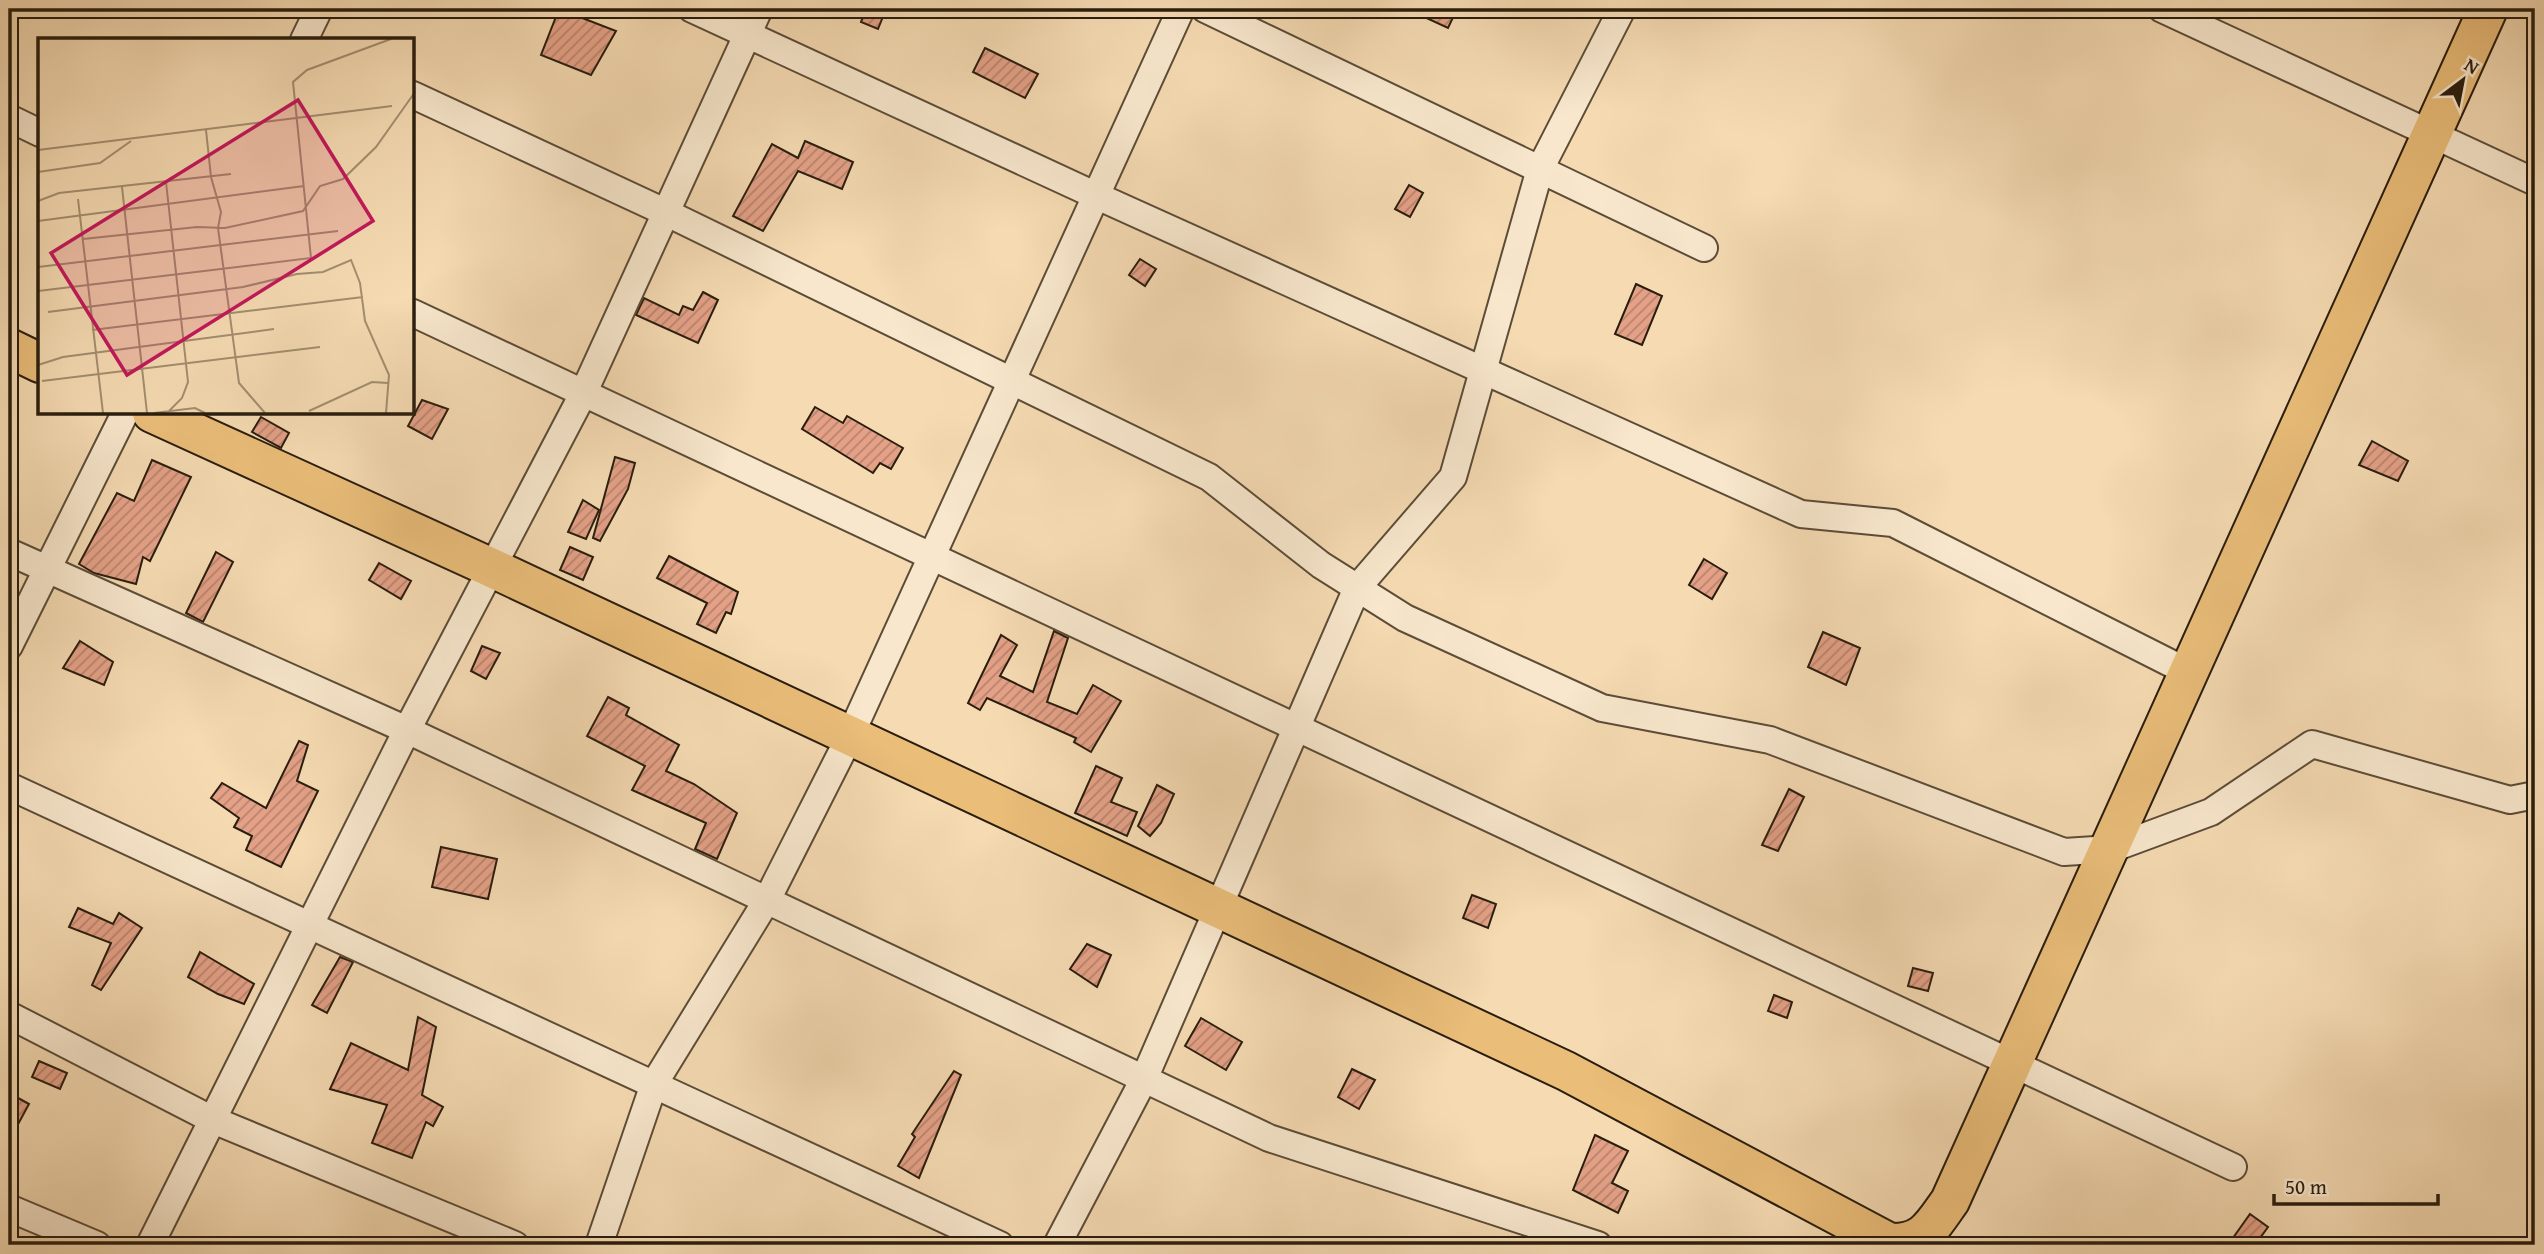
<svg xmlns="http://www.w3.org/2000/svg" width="2544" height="1254" viewBox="0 0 2544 1254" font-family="'Gentium Book Plus',serif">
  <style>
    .building { fill: url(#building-hatch); stroke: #291d0e; stroke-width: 2 }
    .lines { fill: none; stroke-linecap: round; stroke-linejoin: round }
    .street-casing { stroke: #5c4c37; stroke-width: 30 }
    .primary-casing { stroke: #291d0e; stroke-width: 42 }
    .street { stroke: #f8e7cd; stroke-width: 26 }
    .primary { stroke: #eabd79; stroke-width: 38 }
    .inset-road { fill: none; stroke: #a38e70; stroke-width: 2 }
    .view { fill: #c2185b; fill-opacity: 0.15; stroke: #c2185b; stroke-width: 3.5 }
    .inset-edge { fill: none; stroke: #291d0e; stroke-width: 3.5 }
  </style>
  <defs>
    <pattern id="building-hatch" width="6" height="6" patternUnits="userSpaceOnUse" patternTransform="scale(1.75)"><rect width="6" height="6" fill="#e4a187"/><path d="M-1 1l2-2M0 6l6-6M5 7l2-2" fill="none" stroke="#b9836d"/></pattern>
  </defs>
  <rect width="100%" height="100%" fill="#f5dab2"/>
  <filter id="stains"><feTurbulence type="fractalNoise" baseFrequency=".00286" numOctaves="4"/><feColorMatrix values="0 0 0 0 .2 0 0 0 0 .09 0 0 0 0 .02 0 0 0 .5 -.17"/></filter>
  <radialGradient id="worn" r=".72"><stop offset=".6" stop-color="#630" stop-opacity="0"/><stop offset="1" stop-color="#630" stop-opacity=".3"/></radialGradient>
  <g class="building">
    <path d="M559,9L616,31L591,75L541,55Z"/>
    <path d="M866,9H886L878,29L861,22Z"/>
    <path d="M1407,9H1457L1448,28Z"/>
    <path d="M985,48L1038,74L1025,98L973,72Z"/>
    <path d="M805,141L853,162L842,189L798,171L763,231L733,216L772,144L798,158Z"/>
    <path d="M1409,185L1423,193L1410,217L1395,209Z"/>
    <path d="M1140,259L1156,269L1145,286L1129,275Z"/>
    <path d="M1636,284L1662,296L1642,345L1615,334Z"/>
    <path d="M703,292L718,300L698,343L636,315L644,298L679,315L683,306L693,310Z"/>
    <path d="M422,400L448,409L432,439L408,426Z"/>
    <path d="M815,407L843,423L847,416L903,448L891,469L880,463L873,473L802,429Z"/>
    <path d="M261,417L289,433L281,448L252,432Z"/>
    <path d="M2372,441L2408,461L2398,481L2359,465Z"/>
    <path d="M615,457L635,463L628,489L600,541L593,538Z"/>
    <path d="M152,460L191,477L150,561L143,557L136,584L94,573L79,564L117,493L134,501Z"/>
    <path d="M583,500L599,510L586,539L568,532Z"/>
    <path d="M570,547L593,557L583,580L560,570Z"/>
    <path d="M216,552L233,562L203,622L186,613Z"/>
    <path d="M669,556L738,592L731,614L726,612L716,633L697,624L707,603L657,578Z"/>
    <path d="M1704,559L1727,573L1712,599L1689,585Z"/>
    <path d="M379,563L411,581L401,599L369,580Z"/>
    <path d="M1054,631L1068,638L1047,702L1077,714L1093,685L1121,701L1091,752L1074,742L1076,738L987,698L980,710L968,703L1001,635L1017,645L1000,676L1033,692Z"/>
    <path d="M1823,632L1860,648L1846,685L1808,667Z"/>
    <path d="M80,641L113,662L104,685L63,668Z"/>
    <path d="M482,646L500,653L486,679L471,671Z"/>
    <path d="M608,697L629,708L626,715L679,745L666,771L694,784L737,813L717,859L695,849L706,823L632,790L645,766L587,736Z"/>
    <path d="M299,741L308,745L297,781L318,791L281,867L246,850L252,836L234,827L239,818L211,798L222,783L266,808Z"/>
    <path d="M1096,766L1122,778L1111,802L1137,812L1127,836L1075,813Z"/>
    <path d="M1157,785L1174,794L1161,823L1150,836L1138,826Z"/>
    <path d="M1789,789L1804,797L1778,851L1762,845Z"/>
    <path d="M441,847L497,859L488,899L432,887Z"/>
    <path d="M1472,895L1496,904L1488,928L1463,918Z"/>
    <path d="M78,908L113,924L119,913L142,928L101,990L92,985L111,943L69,927Z"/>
    <path d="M1087,944L1111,955L1097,987L1070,969Z"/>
    <path d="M200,952L254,984L244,1004L218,994L188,977Z"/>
    <path d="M340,957L353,962L327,1013L312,1005Z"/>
    <path d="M1913,968L1933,973L1928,991L1908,986Z"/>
    <path d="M1774,995L1792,1002L1787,1018L1768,1011Z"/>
    <path d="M418,1017L436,1027L422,1095L443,1107L433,1126L426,1122L412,1158L372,1143L387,1105L330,1089L351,1043L408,1070Z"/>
    <path d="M1201,1018L1242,1042L1226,1070L1185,1046Z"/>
    <path d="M39,1061L67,1073L60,1089L32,1077Z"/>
    <path d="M1352,1069L1375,1080L1359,1109L1338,1097Z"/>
    <path d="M954,1071L961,1075L919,1178L898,1166L915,1137L912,1134Z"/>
    <path d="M9,1093L29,1104L9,1141Z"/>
    <path d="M1595,1135L1628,1151L1612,1183L1628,1191L1618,1213L1573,1190Z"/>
    <path d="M2250,1214L2268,1227L2255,1245H2228Z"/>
  </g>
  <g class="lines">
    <g class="street-casing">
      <g id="street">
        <path d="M692,9L1097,196L1801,514L1893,523L2190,673"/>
        <path d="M1205,9L1704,248"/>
        <path d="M2162,9L2535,182"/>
        <path d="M304,40L319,9"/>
        <path d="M413,95L667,213L1209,477L1321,565L1405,618L1602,708L1770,740L2064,852L2111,849L2211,812L2312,744L2510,800L2535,795"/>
        <path d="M9,118L40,133"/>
        <path d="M413,313L2233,1167"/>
        <path d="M9,552L407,730L1269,1138L1598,1245"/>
        <path d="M9,646L125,413"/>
        <path d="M9,786L1000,1245"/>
        <path d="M9,1015L213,1120L515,1245"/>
        <path d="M9,1208L97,1245"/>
        <path d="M150,1245L407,730L583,394L759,9"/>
        <path d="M599,1245L654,1084L767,900L850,736L1181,9"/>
        <path d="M1057,1245L1144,1079L1357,588L1453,477L1540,169L1622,9"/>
      </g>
    </g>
    <g class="primary-casing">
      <g id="primary">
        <path d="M9,348L40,363"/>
        <path d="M152,413L492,568L1566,1071L1890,1243C1924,1244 1932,1226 1950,1201L2488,9"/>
      </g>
    </g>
    <use href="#street" class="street"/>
    <use href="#primary" class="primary"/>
  </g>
  <g transform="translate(38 38)">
    <rect width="376" height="376" fill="#f5dab2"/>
    <path class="inset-road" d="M168,92L173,139L183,174L180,190L201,345L227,375M0,112L354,68M0,134L62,125L93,103M128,144L150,344L144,360L131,373M84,149L109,375M40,161L65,375M0,163L21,155L193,136M0,183L266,148M45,201L159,189L187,190L265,173L282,148L305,141L338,109L377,54M0,229L300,193M0,253L273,220L255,44L269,32L353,1M10,274L205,249L259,236L285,234L313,222L322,245L327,283L351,337L348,375M54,292L325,259M0,327L25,319L236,291M4,343L282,309M271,373L334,344L350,345M116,375L157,370L167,375"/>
    <path class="view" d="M260,62L335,183L89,337L13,215Z"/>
    <rect width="376" height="376" class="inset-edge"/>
  </g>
  <rect width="2544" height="1254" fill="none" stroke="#f5dab2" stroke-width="35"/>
  <rect x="10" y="10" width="2523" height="1233" fill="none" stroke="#291d0e" stroke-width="3.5"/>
  <rect x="18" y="18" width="2509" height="1219" fill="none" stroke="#291d0e" stroke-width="2"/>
  <g transform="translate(2463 80) rotate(32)" stroke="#f8e7cd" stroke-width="5" paint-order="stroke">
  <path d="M0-5L12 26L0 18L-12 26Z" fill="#291d0e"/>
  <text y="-10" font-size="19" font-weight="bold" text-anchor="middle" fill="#291d0e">N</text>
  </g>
  <path d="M2274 1194v10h164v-10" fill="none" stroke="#291d0e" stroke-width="3.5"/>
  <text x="2285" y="1194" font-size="21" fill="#291d0e" stroke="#f8e7cd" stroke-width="5" paint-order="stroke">50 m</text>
  <rect width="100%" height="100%" filter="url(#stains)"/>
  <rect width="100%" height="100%" fill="url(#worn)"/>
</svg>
